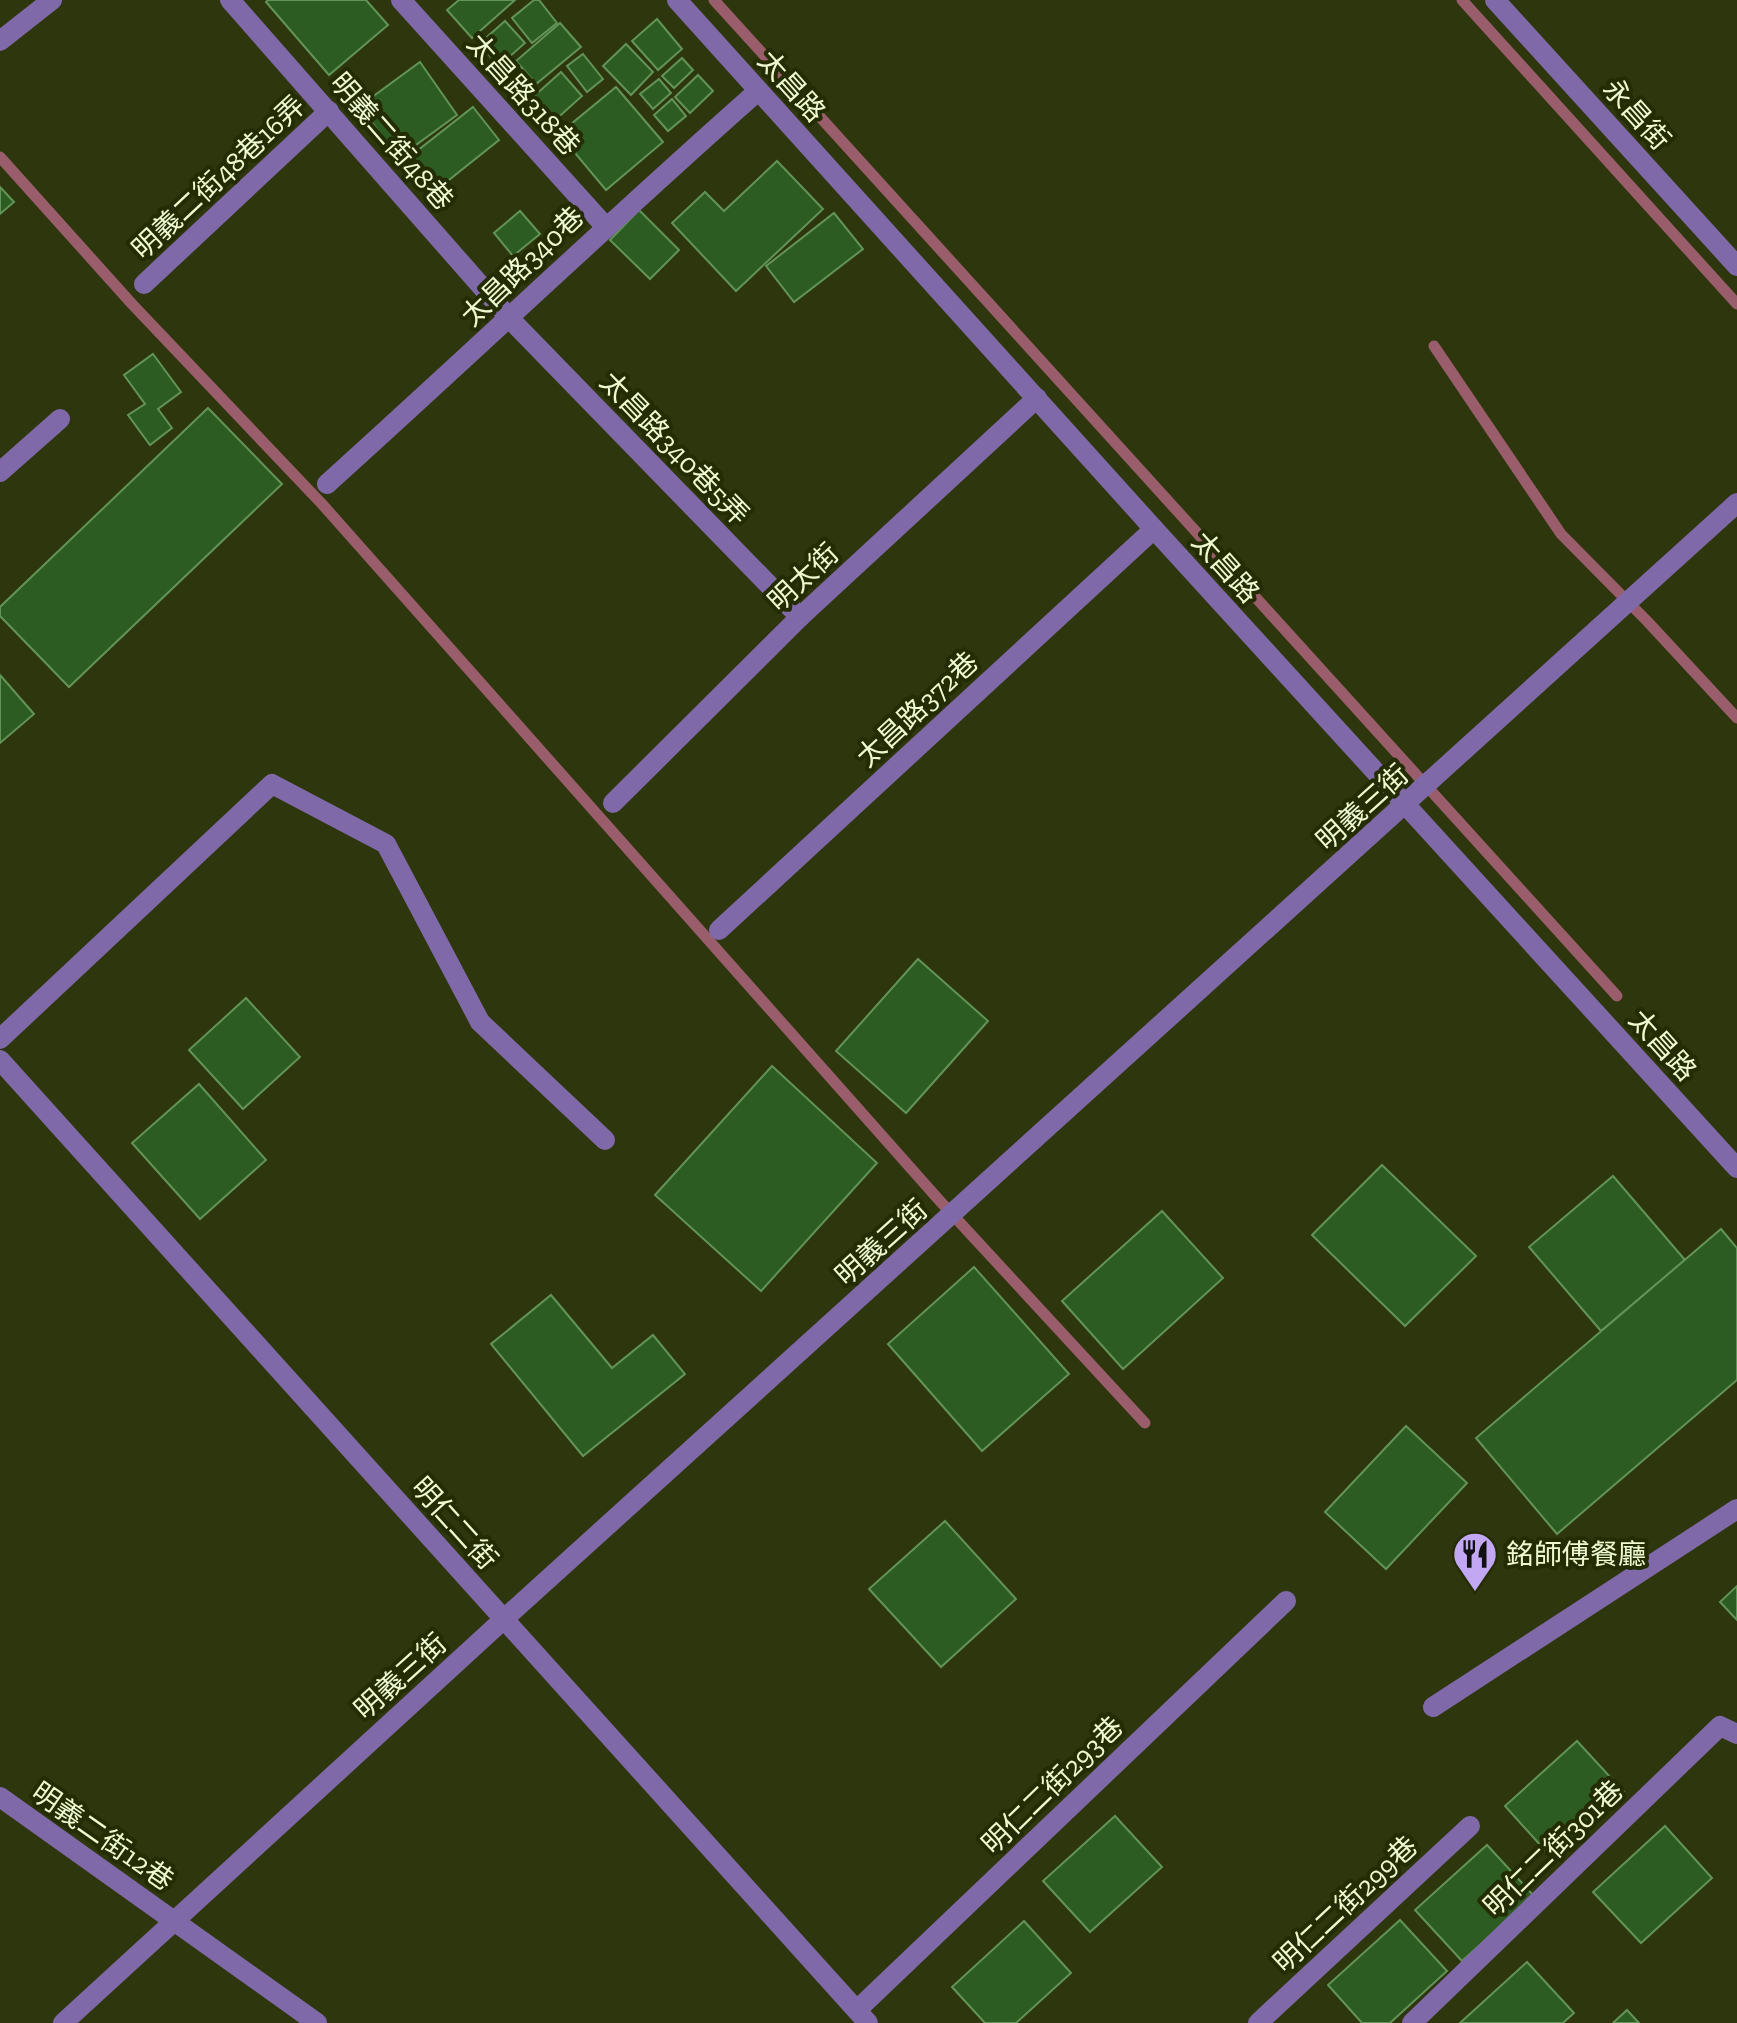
<svg xmlns="http://www.w3.org/2000/svg" width="1737" height="2023" viewBox="0 0 1737 2023" font-family="'Zilla Slab','Noto Sans TC',serif">
  <style>
    .lines { fill: none; stroke-linecap: round; stroke-linejoin: round }
    .stream { stroke: #9a5d6c; stroke-width: 11 }
    .building { fill: #2d5c22; stroke: #629357; stroke-width: 2 }
    .minor { stroke: #8069a9; stroke-width: 20 }
    .labels { text-anchor: middle; stroke-width: 8; stroke-linejoin: round; paint-order: stroke }
    .street-label { font-size: 28px; fill: #eef9d2; stroke: #242c03 }
    .poi-label { font-size: 28px; fill: #eef9d2; stroke: #242c03; text-anchor: start }
  </style>
  <rect width="100%" height="100%" fill="#2e360d"/>
  <g class="lines">
    <g class="stream">
      <path d="M714,0L1617,996"/>
      <path d="M1462,0L1737,304"/>
      <path d="M0,157L132,304L322,504L939,1200L1145,1423"/>
      <path d="M1434,346L1561,534L1647,621L1737,718"/>
    </g>
  </g>
  <g class="building">
    <path d="M268,0H366L388,25L329,75L266,2Z"/>
    <path d="M459,0H515L472,38L447,10Z"/>
    <path d="M534,0H539L557,23L532,43L512,18Z"/>
    <path d="M657,19L682,49L658,70L632,41Z"/>
    <path d="M505,21L525,43L499,66L479,44Z"/>
    <path d="M560,23L581,47L536,84L516,61Z"/>
    <path d="M626,44L653,72L631,95L603,66Z"/>
    <path d="M583,54L603,79L587,92L567,66Z"/>
    <path d="M682,58L693,70L674,88L662,76Z"/>
    <path d="M420,62L457,115L398,158L360,106Z"/>
    <path d="M561,72L582,96L553,122L532,98Z"/>
    <path d="M698,75L713,91L690,113L675,97Z"/>
    <path d="M659,79L671,93L653,109L640,94Z"/>
    <path d="M616,87L663,142L606,190L559,134Z"/>
    <path d="M672,99L686,116L668,131L654,115Z"/>
    <path d="M473,107L499,140L430,195L403,162Z"/>
    <path d="M777,161L823,209L736,291L672,223L705,192L724,211Z"/>
    <path d="M0,187L14,202L0,214Z"/>
    <path d="M639,210L679,250L650,279L610,240Z"/>
    <path d="M520,211L540,234L513,256L494,233Z"/>
    <path d="M834,213L863,249L794,302L766,266Z"/>
    <path d="M153,354L181,392L158,409L172,428L150,445L128,415L145,404L124,375Z"/>
    <path d="M208,408L282,484L69,687L0,616V607Z"/>
    <path d="M0,675L34,714L0,743Z"/>
    <path d="M918,959L988,1021L906,1113L836,1051Z"/>
    <path d="M246,998L300,1057L243,1109L189,1050Z"/>
    <path d="M772,1066L877,1163L761,1291L655,1195Z"/>
    <path d="M199,1084L266,1160L200,1219L132,1143Z"/>
    <path d="M1382,1165L1476,1256L1405,1326L1312,1235Z"/>
    <path d="M1613,1176L1685,1260L1601,1331L1529,1247Z"/>
    <path d="M1162,1211L1223,1278L1123,1369L1062,1301Z"/>
    <path d="M1721,1229L1737,1248V1380L1557,1534L1476,1438Z"/>
    <path d="M974,1267L1069,1374L982,1451L888,1344Z"/>
    <path d="M551,1295L612,1368L653,1335L685,1374L583,1456L491,1344Z"/>
    <path d="M1406,1426L1467,1483L1386,1569L1325,1512Z"/>
    <path d="M945,1521L1016,1599L941,1667L869,1589Z"/>
    <path d="M1737,1586V1620L1720,1602Z"/>
    <path d="M1577,1741L1624,1792L1552,1858L1505,1806Z"/>
    <path d="M1115,1816L1162,1867L1090,1932L1043,1881Z"/>
    <path d="M1665,1826L1712,1878L1641,1943L1593,1892Z"/>
    <path d="M1487,1845L1534,1896L1462,1961L1415,1910Z"/>
    <path d="M1400,1920L1447,1971L1390,2023H1362L1328,1985Z"/>
    <path d="M1024,1921L1071,1973L1016,2023H985L952,1987Z"/>
    <path d="M1527,1962L1574,2013L1563,2023H1460Z"/>
    <path d="M1627,2010L1639,2023H1613Z"/>
  </g>
  <g class="lines">
    <g class="minor">
      <path d="M230,0L510,319L800,617"/>
      <path d="M401,0L605,226"/>
      <path d="M677,0L1154,529L1737,1168"/>
      <path d="M1495,0L1737,266"/>
      <path d="M0,41L52,0"/>
      <path d="M144,284L329,111"/>
      <path d="M0,472L60,419"/>
      <path d="M327,484C471,354 612,220 758,91"/>
      <path d="M613,803L800,617L1037,398"/>
      <path d="M719,930L1154,529"/>
      <path d="M0,1039L272,784L386,844L480,1022L605,1140"/>
      <path d="M0,1060L868,2023"/>
      <path d="M1433,1707L1737,1509"/>
      <path d="M0,1797L317,2023"/>
      <path d="M857,2010L1286,1601"/>
      <path d="M63,2023L504,1619L1737,503"/>
      <path d="M1258,2023L1470,1826"/>
      <path d="M1412,2023L1720,1726L1737,1734"/>
    </g>
  </g>
  <defs>
    <g id="restaurant-pin" transform="scale(2.3)"><path d="M0 17L-7.5 6A9.5 9.5 0 1 1 7.5 6Z" fill="#c2a8f3" stroke="#242c03"/><path d="M-5-6h1v4h1v-4h1v4h1v-4h1v5L-1.5 .5V6h-2V.5L-5-1ZM5-6V6H3V1.5H1.5Q1.5-4 5-6Z" fill="#111"/></g>
  </defs>
  <g fill-rule="evenodd">
    <use href="#restaurant-pin" x="1475" y="1554"/>
  </g>
  <g class="labels">
    <g class="street-label">
      <text transform="translate(792 86) rotate(48)" y="10">太昌路</text>
      <text transform="translate(524 94) rotate(48)" y="10">太昌路318巷</text>
      <text transform="translate(1637 114) rotate(48)" y="10">永昌街</text>
      <text transform="translate(392 141) rotate(49)" y="10">明義二街48巷</text>
      <text transform="translate(218 177) rotate(-43)" y="10">明義二街48巷16弄</text>
      <text transform="translate(522 266) rotate(-44)" y="10">太昌路340巷</text>
      <text transform="translate(675 448) rotate(46)" y="10">太昌路340巷5弄</text>
      <text transform="translate(1226 567) rotate(48)" y="10">太昌路</text>
      <text transform="translate(803 577) rotate(-43)" y="10">明太街</text>
      <text transform="translate(917 709) rotate(-43)" y="10">太昌路372巷</text>
      <text transform="translate(1362 807) rotate(-42)" y="10">明義三街</text>
      <text transform="translate(1663 1045) rotate(48)" y="10">太昌路</text>
      <text transform="translate(881 1242) rotate(-42)" y="10">明義三街</text>
      <text transform="translate(455 1523) rotate(48)" y="10">明仁二街</text>
      <text transform="translate(400 1676) rotate(-42)" y="10">明義三街</text>
      <text transform="translate(1052 1785) rotate(-44)" y="10">明仁二街293巷</text>
      <text transform="translate(103 1836) rotate(35)" y="10">明義二街12巷</text>
      <text transform="translate(1553 1848) rotate(-44)" y="10">明仁二街301巷</text>
      <text transform="translate(1345 1904) rotate(-43)" y="10">明仁二街299巷</text>
    </g>
    <g class="poi-label">
      <text x="1506" y="1564">銘師傅餐廳</text>
    </g>
  </g>
</svg>
